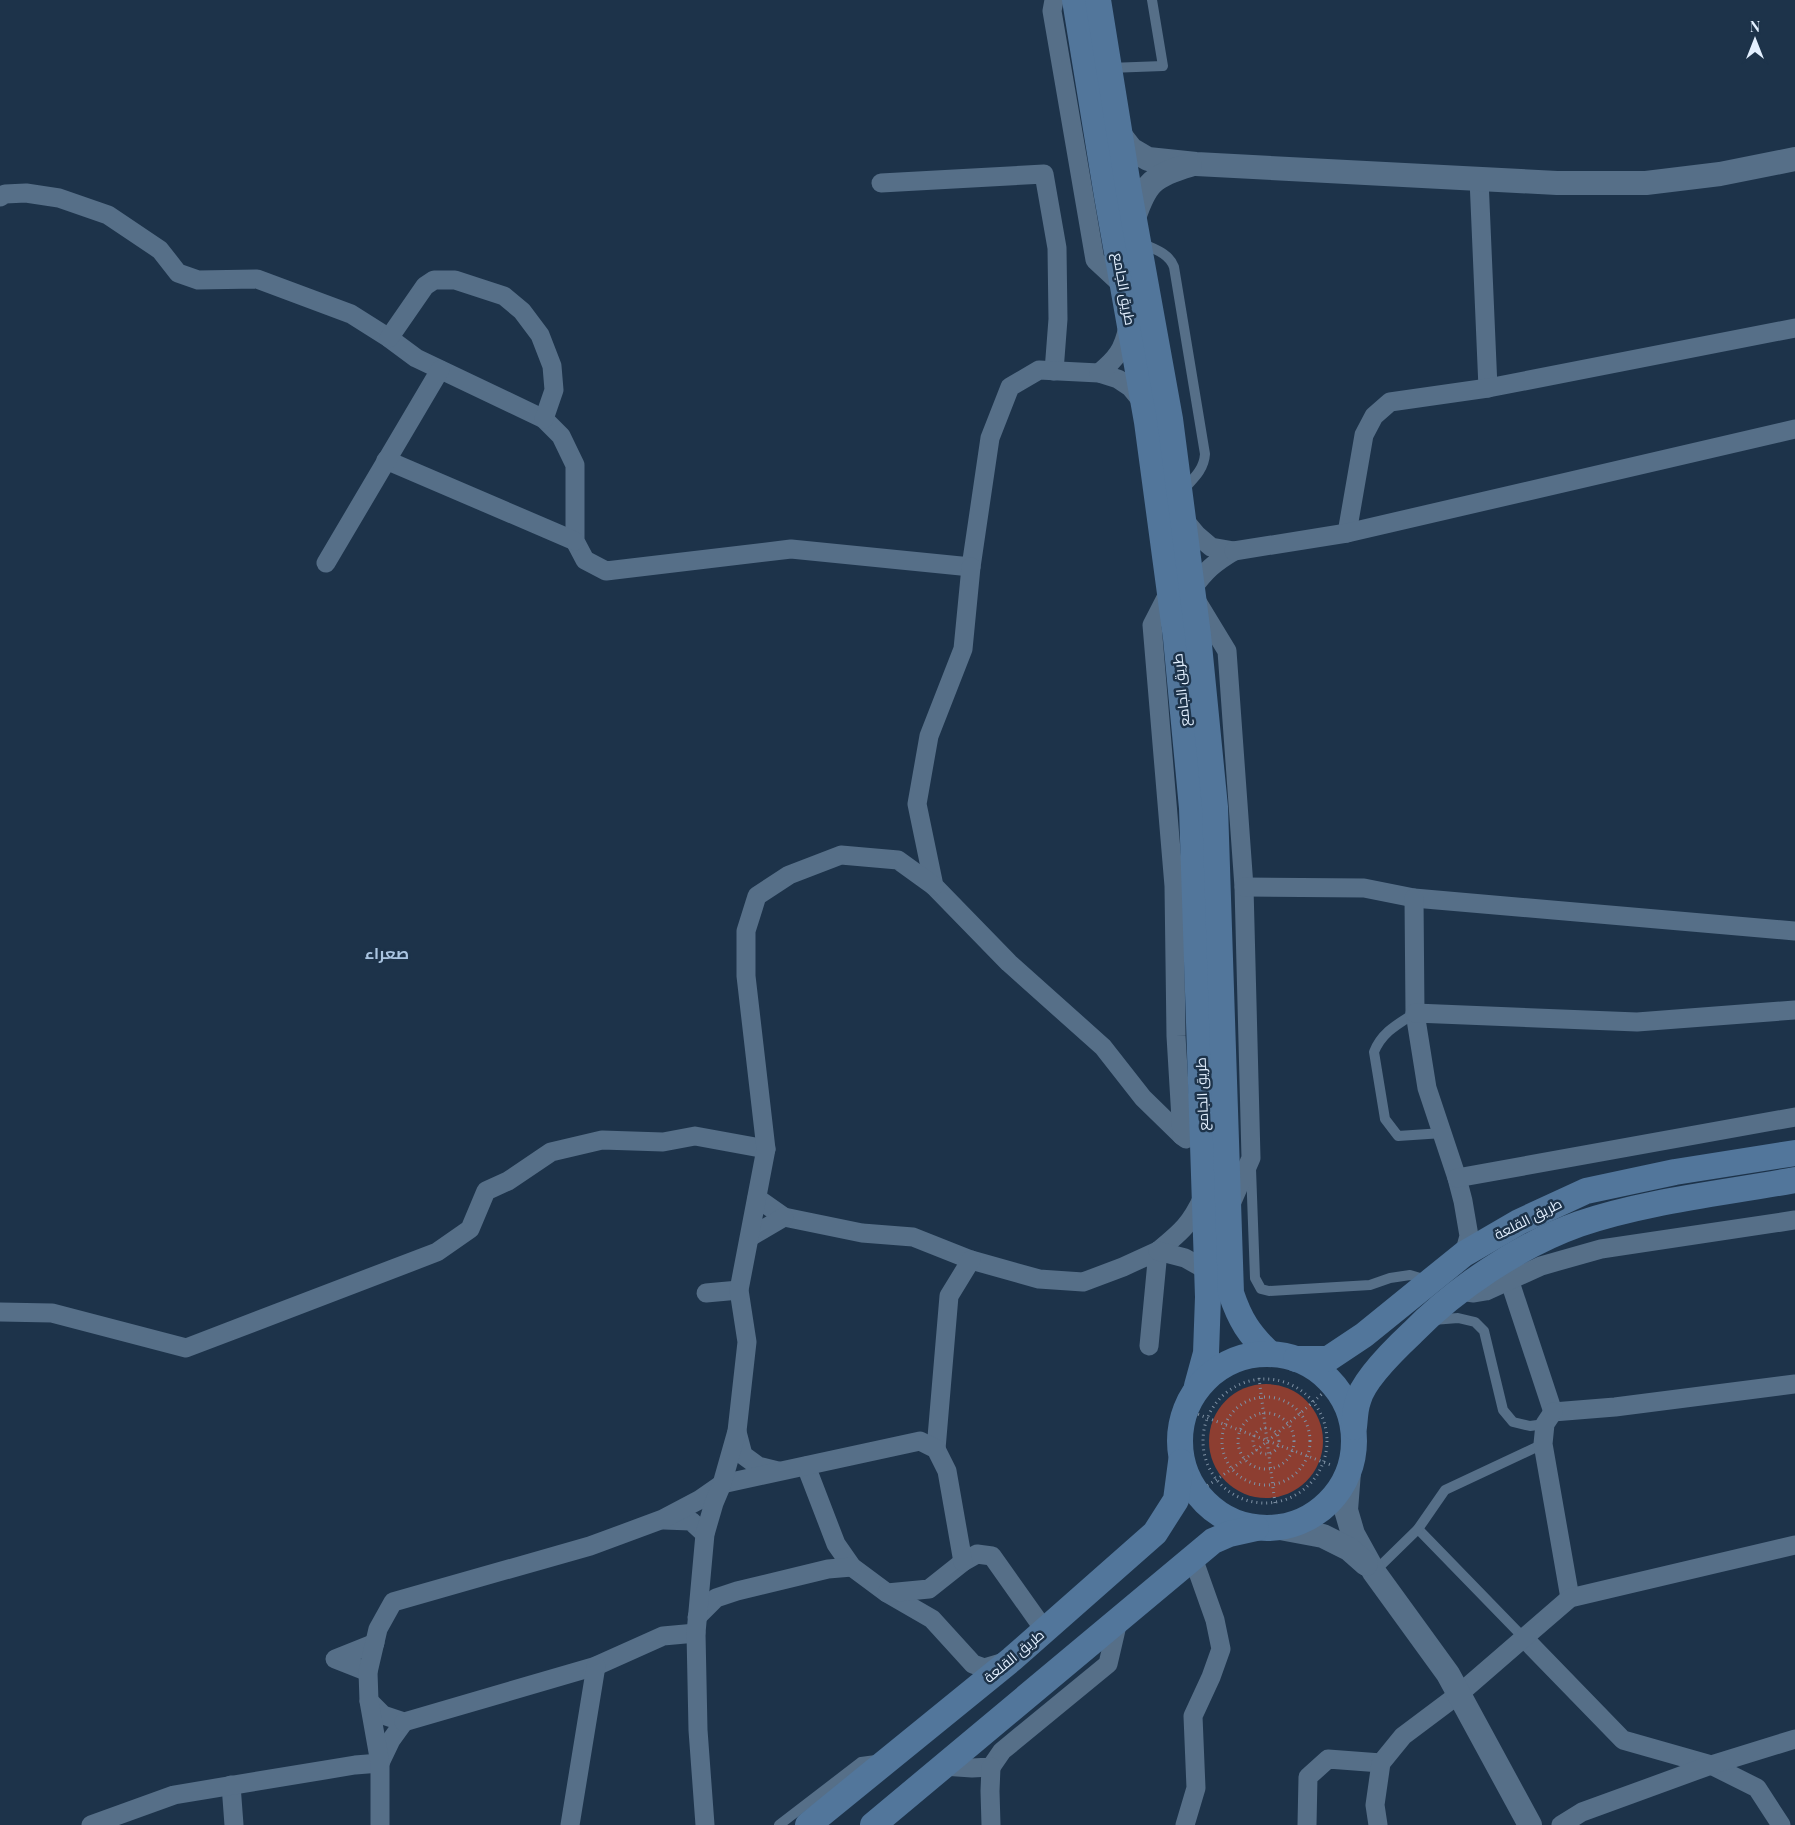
<svg xmlns="http://www.w3.org/2000/svg" width="1795" height="1825" viewBox="0 0 1795 1825" font-family="'Playfair Display',Cairo,serif">
  <style>
    .green { fill: #8d3e31 }
    .lines { fill: none; stroke-linecap: round; stroke-linejoin: round }
    .path { stroke: #7f91a4; stroke-width: 3; stroke-dasharray: 1 4; stroke-linecap: butt }
    .service { stroke: #566f88; stroke-width: 10 }
    .minor { stroke: #566f88; stroke-width: 19 }
    .tertiary { stroke: #566f88; stroke-width: 24 }
    .secondary { stroke: #52769b; stroke-width: 26 }
    .labels { text-anchor: middle; stroke-width: 5; stroke-linejoin: round; paint-order: stroke }
    .street-label { font-size: 14px; fill: #e3f0ff; stroke: #1d334a }
    .quarter-label { font-size: 16px; font-weight: bold; fill: #aac5e1; stroke: #1d334a }
  </style>
  <rect width="100%" height="100%" fill="#1d334a"/>
  <circle class="green" cx="1266" cy="1441" r="57"/>
  <g class="lines">
    <g class="path">
      <path d="M1259,1378L1275,1503"/>
      <circle cx="1265" cy="1441" r="62"/>
      <circle cx="1266" cy="1441" r="44"/>
      <path d="M1184,1409L1331,1465"/>
      <circle cx="1266" cy="1441" r="28"/>
      <circle cx="1266" cy="1441" r="13"/>
      <path d="M1199,1491C1247,1461 1291,1422 1333,1384"/>
    </g>
    <g class="service">
      <path d="M1109,68L1163,66L1152,0"/>
      <path d="M1141,243C1154,249 1169,253 1174,267L1205,454C1204,470 1193,479 1183,490"/>
      <path d="M1415,1013C1398,1024 1382,1032 1374,1052L1385,1119L1398,1136L1443,1133"/>
      <path d="M1251,1169L1255,1278L1261,1289L1269,1291L1370,1285L1390,1278L1410,1275L1427,1280"/>
      <path d="M1433,1320L1458,1318L1475,1322L1484,1331L1503,1410L1513,1422L1530,1426L1545,1424"/>
      <path d="M1418,1529L1524,1638"/>
      <path d="M1374,1572L1418,1529L1445,1490L1543,1444"/>
      <path d="M779,1825L861,1762L876,1760"/>
    </g>
    <g class="minor">
      <path d="M1054,0L1052,11L1095,260L1123,286"/>
      <path d="M1479,179L1488,388"/>
      <path d="M881,183L1044,174L1057,248L1058,319L1054,371"/>
      <path d="M0,197L5,194L26,193L59,198L108,215L160,250L178,273L198,280L257,279L351,314L389,338L416,358L544,419L561,436L575,465V541L585,560L606,571L791,549L971,567L990,438L1010,387L1039,370L1099,373L1118,379L1130,387L1144,404"/>
      <path d="M389,338L425,286L434,280H455L504,296L522,311L540,335L552,366L554,390L544,419"/>
      <path d="M1099,373C1117,358 1123,350 1128,327"/>
      <path d="M386,460L575,541"/>
      <path d="M1182,517L1197,535L1211,547L1234,551C1214,563 1206,570 1192,589"/>
      <path d="M1347,533L1364,435L1374,416L1390,402L1488,388L1795,328"/>
      <path d="M1234,551L1347,533L1795,429"/>
      <path d="M326,563L440,370"/>
      <path d="M971,567L963,649L929,736L917,804L934,886L1009,963L1103,1047L1143,1098L1182,1136"/>
      <path d="M1170,590L1152,625L1174,886L1176,1036L1182,1136L1186,1139"/>
      <path d="M1196,600L1227,651L1244,887L1251,1158L1231,1204"/>
      <path d="M1244,887L1364,888L1414,898L1795,931"/>
      <path d="M1414,898L1415,1013L1427,1088L1457,1178L1463,1201L1469,1236L1464,1254"/>
      <path d="M1415,1013L1637,1022L1795,1010"/>
      <path d="M1457,1178L1795,1117"/>
      <path d="M757,1198L784,1217L862,1233L913,1237L971,1260L1039,1279L1083,1282L1123,1267L1158,1251L1149,1346"/>
      <path d="M750,1237L784,1217"/>
      <path d="M1158,1251C1181,1232 1190,1225 1203,1197"/>
      <path d="M1158,1251L1185,1258L1208,1271"/>
      <path d="M1509,1279L1553,1412"/>
      <path d="M1460,1291L1474,1293L1486,1291L1541,1266L1601,1249L1795,1220"/>
      <path d="M706,1293L739,1290"/>
      <path d="M0,1312L52,1313L186,1348L437,1252L470,1229L486,1191L508,1181L551,1152L602,1140L663,1142L695,1136L766,1149"/>
      <path d="M1553,1412L1615,1407L1795,1384"/>
      <path d="M1553,1412L1545,1424L1543,1444L1570,1598"/>
      <path d="M737,1432L743,1455L758,1466L778,1471"/>
      <path d="M936,1449L949,1296L971,1260"/>
      <path d="M806,1466L836,1544L852,1567L887,1593L932,1619L973,1664L984,1668L1004,1662"/>
      <path d="M664,1520L691,1521L705,1534"/>
      <path d="M887,1593L929,1589L963,1562L977,1554L992,1556L1043,1628L1046,1629"/>
      <path d="M697,1617L716,1598L737,1591L828,1569L852,1567"/>
      <path d="M1524,1638L1623,1740L1711,1765L1757,1788L1781,1825"/>
      <path d="M368,1672L335,1659L375,1643"/>
      <path d="M369,1701L383,1715L404,1722L391,1740L380,1763"/>
      <path d="M404,1722L596,1666L663,1636L696,1633"/>
      <path d="M943,1766L972,1768L991,1767L1002,1751L1108,1664L1118,1621"/>
      <path d="M231,1785L234,1825"/>
      <path d="M91,1825L174,1795L355,1765L380,1763"/>
      <path d="M380,1825V1763L369,1701L368,1672L378,1629L393,1602L590,1546L663,1519L699,1500L722,1484L920,1441L936,1449L947,1471L963,1562"/>
      <path d="M570,1825L596,1666"/>
      <path d="M705,1825L698,1730L696,1633L705,1534L714,1503L722,1484L737,1431L747,1342L739,1290L766,1149L746,976V931L757,896L789,875L841,855L898,860L934,886"/>
      <path d="M991,1825L990,1791L991,1767"/>
      <path d="M1185,1825L1196,1788L1193,1716L1211,1677L1221,1649L1215,1620L1193,1558"/>
      <path d="M1307,1825L1308,1777L1328,1759L1381,1763"/>
      <path d="M1378,1825L1375,1805L1381,1763L1403,1736L1459,1694L1570,1598L1795,1545"/>
      <path d="M1561,1825L1582,1812L1711,1765L1795,1739"/>
    </g>
    <g class="tertiary">
      <path d="M1120,135L1131,149L1148,159L1196,164L1557,183H1646L1720,174L1795,159"/>
      <path d="M1134,218C1146,182 1153,176 1190,165"/>
      <path d="M1349,1472L1346,1510L1353,1534L1374,1572L1448,1674L1530,1825"/>
      <path d="M1280,1528L1323,1536L1349,1549L1366,1564"/>
    </g>
    <g class="secondary">
      <path d="M1075,0L1107,196L1147,422L1176,638L1192,808L1208,1297L1206,1353L1197,1386"/>
      <path d="M1098,0L1129,192L1170,419L1198,635L1215,807L1231,1293C1240,1320 1249,1334 1269,1353"/>
      <circle cx="1267" cy="1441" r="87"/>
      <path d="M1296,1359H1328L1364,1335L1464,1254L1519,1222L1586,1191L1675,1172L1795,1153"/>
      <path d="M1354,1427C1355,1419 1355,1409 1358,1401C1363,1380 1396,1348 1412,1333C1456,1288 1520,1245 1579,1224C1646,1201 1725,1193 1795,1180"/>
      <path d="M808,1825L1012,1659L1155,1533L1176,1500L1181,1462"/>
      <path d="M873,1825L1213,1541L1229,1534L1256,1528"/>
    </g>
  </g>
  <g class="labels">
    <g class="street-label">
      <text transform="translate(1124 289) rotate(80)" y="5">طريق الجامع</text>
      <text transform="translate(1181 690) rotate(-96)" y="5">طريق الجامع</text>
      <text transform="translate(1202 1094) rotate(-92)" y="5">طريق الجامع</text>
      <text transform="translate(1528 1219) rotate(-27)" y="5">طريق القلعة</text>
      <text transform="translate(1014 1656) rotate(-40)" y="5">طريق القلعة</text>
    </g>
    <g class="quarter-label">
      <text x="387" y="959">صعراء</text>
    </g>
  </g>
  <g transform="translate(1755 40)" stroke="#1d334a" stroke-width="4" paint-order="stroke">
  <path d="M0-4L9 19L0 12L-9 19Z" fill="#e3f0ff"/>
  <text y="-8" font-size="14" font-weight="bold" text-anchor="middle" fill="#e3f0ff">N</text>
  </g>
</svg>
